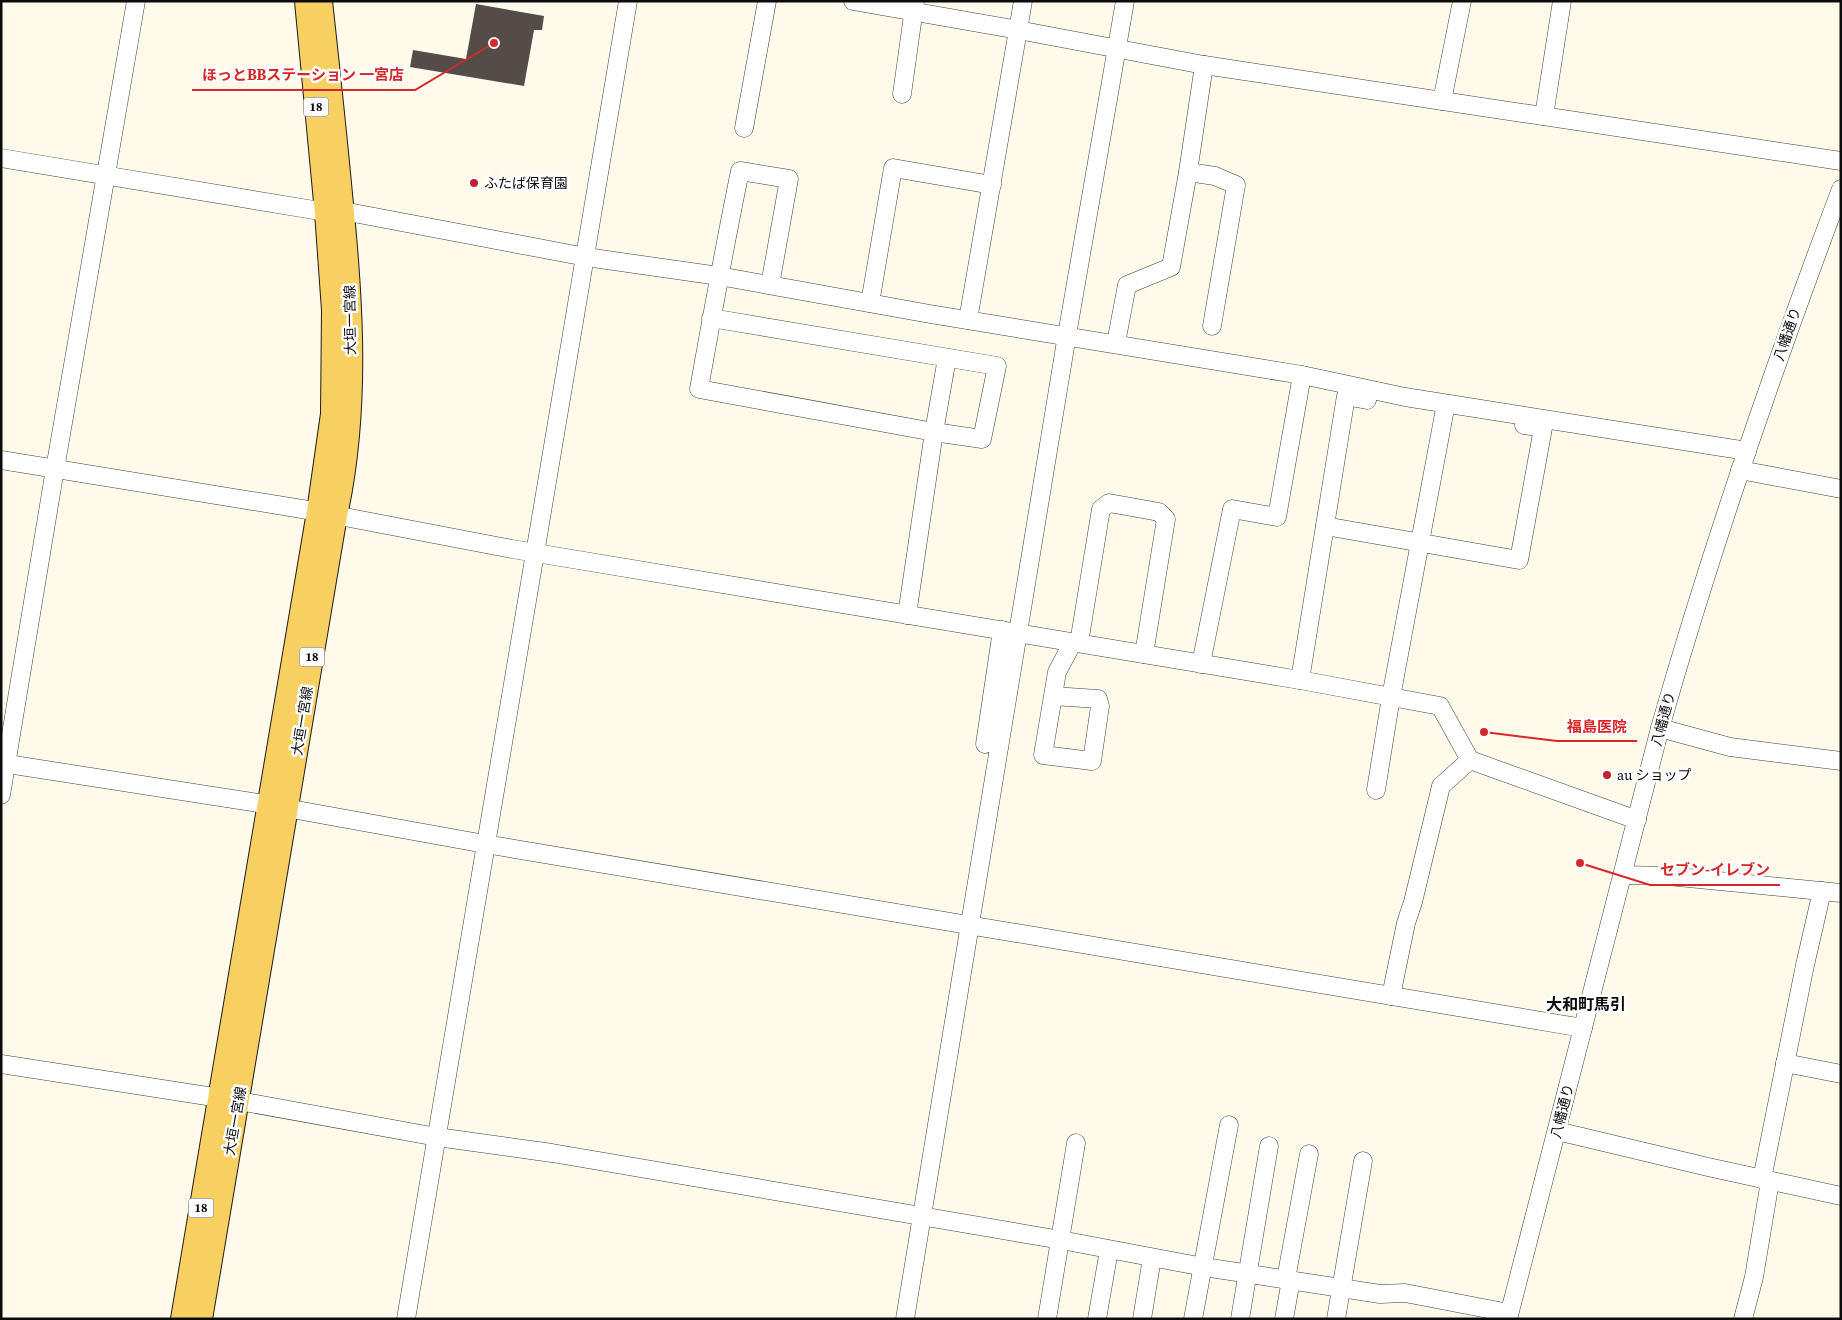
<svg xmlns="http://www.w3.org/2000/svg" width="1842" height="1320" viewBox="0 0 1842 1320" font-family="'Source Serif 4','Noto Sans JP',serif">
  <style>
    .building { fill: #544c48 }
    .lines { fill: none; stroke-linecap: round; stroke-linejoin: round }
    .minor-casing { stroke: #3e3e3e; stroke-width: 19 }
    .major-casing { stroke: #1c1c1c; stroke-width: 24 }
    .minor { stroke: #fff; stroke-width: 18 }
    .major { stroke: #f8d061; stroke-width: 22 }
    .poi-dot { fill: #ba252f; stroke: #fff; stroke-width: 2 }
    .labels { text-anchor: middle; stroke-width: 5; stroke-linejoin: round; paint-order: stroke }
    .shield { fill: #fff; stroke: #545454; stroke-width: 1 }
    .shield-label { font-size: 12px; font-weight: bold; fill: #0b0b0b }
    .poi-label { font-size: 14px; fill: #0b0b0b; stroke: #fff; text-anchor: start }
    .street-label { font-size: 14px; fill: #0b0b0b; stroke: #fff }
    .quarter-label { font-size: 16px; font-weight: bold; fill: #0b0b0b; stroke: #fff }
    .leader { fill: none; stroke: #d62828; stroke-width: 2 }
    .callout-dot { fill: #d62828; stroke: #fff; stroke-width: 2 }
    .callout-label { font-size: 15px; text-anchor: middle; font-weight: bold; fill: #d62828; stroke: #fff; stroke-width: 5; stroke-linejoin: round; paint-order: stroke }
  </style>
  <rect width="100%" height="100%" fill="#fffaea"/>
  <path class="building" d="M476,4L544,16L542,30H534L524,86L410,67L413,50L466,59Z"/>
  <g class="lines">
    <g class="minor-casing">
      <g id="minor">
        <path d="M853,1L1018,30L1204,65L1841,161"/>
        <path d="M902,94L915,1"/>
        <path d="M1442,101L1462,1"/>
        <path d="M1544,116L1562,1"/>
        <path d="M744,128L767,1"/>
        <path d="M1,158L326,212"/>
        <path d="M1188,172L1215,176L1236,185L1212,326"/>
        <path d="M343,211L586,257L719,276L930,314L1302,375L1405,397L1747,451"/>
        <path d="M870,303L893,168L992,185"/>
        <path d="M711,318L997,366L982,439L934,432L699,389C712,316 725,244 740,171L789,179L770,285"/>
        <path d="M968,320L1023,1"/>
        <path d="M1116,343L1127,285L1171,267L1188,172L1204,65"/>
        <path d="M1,460L308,510L512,549L1300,680L1440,706L1470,760L1637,820"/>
        <path d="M1740,470L1841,489"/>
        <path d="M1325,526L1519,560L1543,428L1524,425"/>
        <path d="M907,615L934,432L947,358"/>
        <path d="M1079,643L1101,509L1109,503L1159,512L1166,519L1144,654"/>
        <path d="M1201,664L1232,509L1277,517L1302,375"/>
        <path d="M1300,680L1346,396L1367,400"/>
        <path d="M1053,696L1098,699L1100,706L1092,761L1043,755L1057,672L1073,642"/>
        <path d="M1660,728L1730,747L1841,761"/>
        <path d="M985,744L1002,630"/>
        <path d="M1,763L258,803L485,844L1583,1028"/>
        <path d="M1376,790L1391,697L1444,414"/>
        <path d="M1,795L55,469L136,1"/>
        <path d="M1623,875L1668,876L1841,893"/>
        <path d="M1391,996L1406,923L1413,902L1441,786L1470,760"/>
        <path d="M1785,1063L1841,1074"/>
        <path d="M1,1064L220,1098"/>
        <path d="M239,1101L437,1137L552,1153L1061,1240L1204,1267L1380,1294L1405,1293L1509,1313"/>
        <path d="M1557,1131L1708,1167L1841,1196"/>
        <path d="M1762,1179L1805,965L1822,891"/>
        <path d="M1286,1279L1309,1154"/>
        <path d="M406,1319L628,1"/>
        <path d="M905,1319L1067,335L1125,1"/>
        <path d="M1047,1319L1076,1143"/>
        <path d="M1097,1319L1109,1250"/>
        <path d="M1142,1319L1152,1258"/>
        <path d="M1193,1319L1229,1125"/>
        <path d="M1240,1319L1269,1146"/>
        <path d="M1284,1319L1291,1280"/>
        <path d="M1336,1319L1363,1161"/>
        <path d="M1508,1319L1660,728C1712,546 1774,366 1841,189"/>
        <path d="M1743,1319L1754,1277L1770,1181"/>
      </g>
    </g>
    <g class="major-casing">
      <g id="major">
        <path d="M182,1319L318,512L332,414L333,310L326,212L306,1"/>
        <path d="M201,1319L336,515C359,410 352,301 341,194C335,130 328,65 321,1"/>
      </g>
    </g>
    <use href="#minor" class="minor"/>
    <use href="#major" class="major"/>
  </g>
  <g class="poi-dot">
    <circle cx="474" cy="183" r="5"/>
    <circle cx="1607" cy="775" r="5"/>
  </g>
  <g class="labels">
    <g class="shield">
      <rect x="303.5" y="97.5" width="25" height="19" rx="4"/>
      <rect x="299.5" y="647.5" width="25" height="19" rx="4"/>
      <rect x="188.5" y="1198.5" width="25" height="19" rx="4"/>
    </g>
    <g class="shield-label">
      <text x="316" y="111">18</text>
      <text x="312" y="661">18</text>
      <text x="201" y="1212">18</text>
    </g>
    <g class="poi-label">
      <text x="484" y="188">ふたば保育園</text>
      <text x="1617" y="780">au ショップ</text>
    </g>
    <g class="street-label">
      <text transform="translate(350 320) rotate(-91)" y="5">大垣一宮線</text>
      <text transform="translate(1787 334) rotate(-71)" y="5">八幡通り</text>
      <text transform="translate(1663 719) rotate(-75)" y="5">八幡通り</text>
      <text transform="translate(302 721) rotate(-81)" y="5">大垣一宮線</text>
      <text transform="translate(1562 1111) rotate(-76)" y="5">八幡通り</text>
      <text transform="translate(235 1121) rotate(-80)" y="5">大垣一宮線</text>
    </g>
    <g class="quarter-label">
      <text x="1586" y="1010">大和町馬引</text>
    </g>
  </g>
  <path class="leader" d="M494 43L415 90H192M1484 732L1557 741H1637M1580 863L1650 885H1780"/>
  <g class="callout-dot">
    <circle cx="494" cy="43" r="5"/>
    <circle cx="1484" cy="732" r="5"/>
    <circle cx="1580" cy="863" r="5"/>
  </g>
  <g class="callout-label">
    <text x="303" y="80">ほっとBBステーション 一宮店</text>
    <text x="1597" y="732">福島医院</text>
    <text x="1715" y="875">セブン-イレブン</text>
  </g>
  <rect width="1842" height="1320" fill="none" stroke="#0b0b0b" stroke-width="5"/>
</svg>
